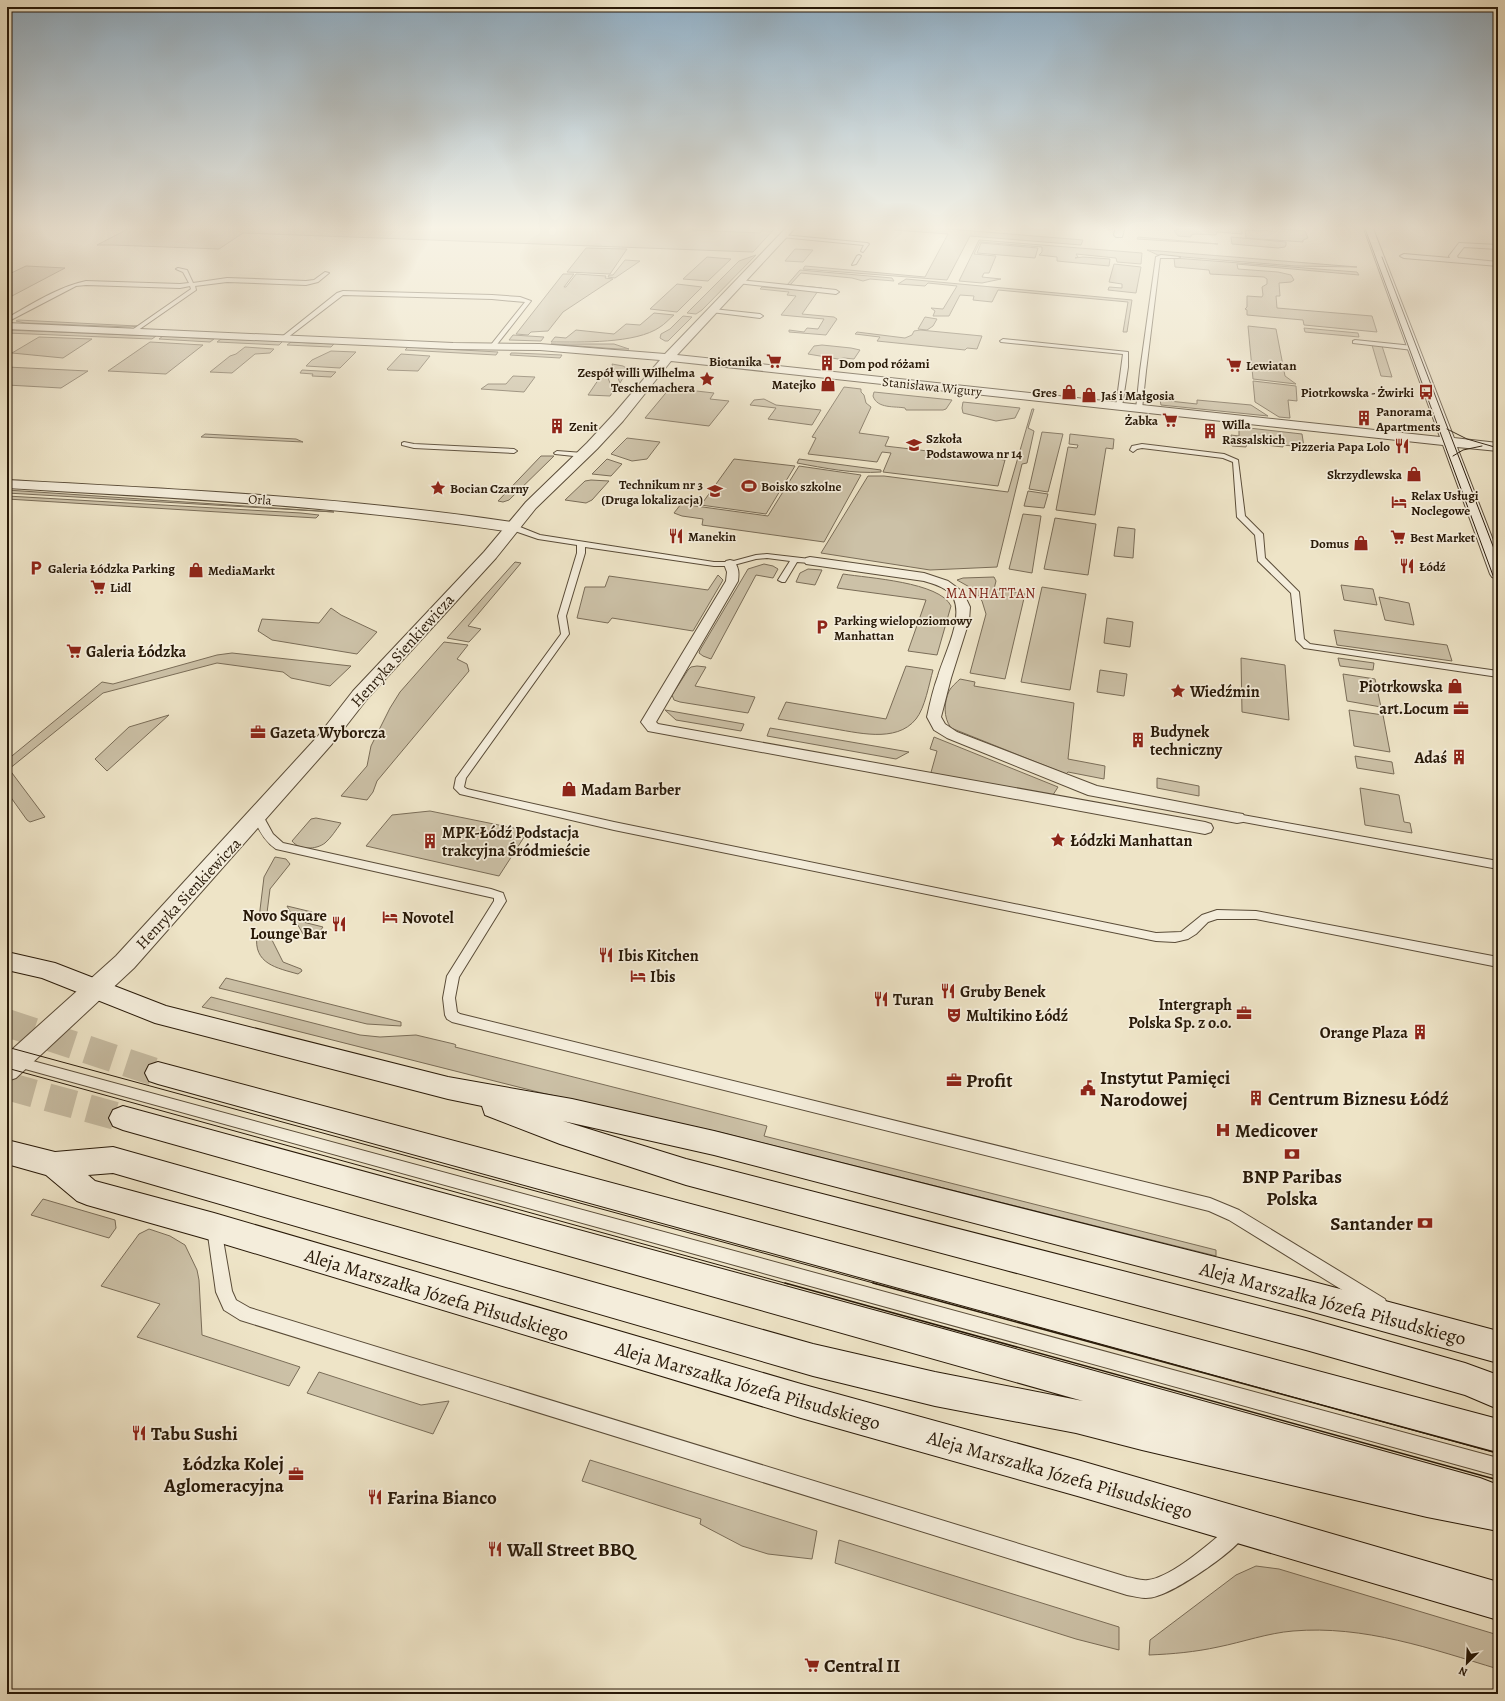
<svg xmlns="http://www.w3.org/2000/svg" width="1505" height="1701" viewBox="0 0 1505 1701" font-family="Alegreya,serif">
  <style>
    .green { fill: #ccc1a7; stroke: #7a6d58 }
    .lines { fill: none; stroke-linecap: round; stroke-linejoin: round }
    .secondary-tunnel { stroke: #c6bba1; stroke-width: 28; stroke-dasharray: 28 14; stroke-linecap: butt }
    .service-casing { stroke: #5a4c38; stroke-width: 2 }
    .pedestrian-casing { stroke: #5a4c38; stroke-width: 2 }
    .minor-casing { stroke: #5a4c38; stroke-width: 2 }
    .tertiary-casing { stroke: #5a4c38; stroke-width: 2 }
    .secondary-casing { stroke: #281908; stroke-width: 2 }
    .service { fill: #f4eddb; fill-rule: evenodd }
    .pedestrian { fill: #f4eddb; fill-rule: evenodd }
    .minor { fill: #f4eddb; fill-rule: evenodd }
    .tertiary { fill: #f4eddb; fill-rule: evenodd }
    .secondary { fill: #f4eddb; fill-rule: evenodd }
    .tram-far1 { stroke: #281908; stroke-width: 1 }
    .tram { stroke: #281908; stroke-width: 1.5 }
    .labels { text-anchor: middle; stroke-width: 3.5; stroke-linejoin: round; paint-order: stroke }
    .far-poi-label { font-size: 13px; font-weight: bold; fill: #281908; stroke: #f4eddb; text-anchor: start }
    .far-street-label { font-size: 13px; fill: #281908; stroke: #f4eddb }
    .far-neighbourhood-label { font-size: 14px; letter-spacing: 1px; fill: #7a1f14; stroke: #f4eddb }
    .street-label { font-size: 16px; fill: #281908; stroke: #f4eddb }
    .poi-label { font-size: 16px; font-weight: bold; fill: #281908; stroke: #f4eddb; text-anchor: start }
    .near-poi-label { font-size: 19px; font-weight: bold; fill: #281908; stroke: #f4eddb; text-anchor: start }
    .near-street-label { font-size: 19px; fill: #281908; stroke: #f4eddb }
  </style>
  <rect width="100%" height="100%" fill="#eee4c7"/>
  <filter id="stains"><feTurbulence type="fractalNoise" baseFrequency=".005" numOctaves="4"/><feColorMatrix values="0 0 0 0 .2 0 0 0 0 .09 0 0 0 0 .02 0 0 0 .5 -.17"/></filter>
  <radialGradient id="worn" r=".72"><stop offset=".6" stop-color="#630" stop-opacity="0"/><stop offset="1" stop-color="#630" stop-opacity=".3"/></radialGradient>
  <g class="green">
    <path d="M67,226H580L619,228L621,226H695L693,230L760,233L765,226H777L753,252L243,233L219,249L112,245H97L128,229Z"/>
    <path d="M897,226H938L937,228L1083,240L1081,245L970,236L947,280L803,269L805,266L925,277L948,234L894,230Z"/>
    <path d="M1180,226H1226L1242,228V234L1217,232L1216,235L1195,234L1191,235V237L1178,236L1174,231L1179,229Z"/>
    <path d="M1273,228L1305,231L1308,238L1303,240V242L1246,238L1245,230L1272,231Z"/>
    <path d="M1138,237L1218,244L1137,239Z"/>
    <path d="M1231,237L1286,242V245L1285,247L1278,248L1232,244Z"/>
    <path d="M979,240L1142,253L1141,264L1117,262L1116,258L1076,254L1078,257L1075,258L1083,257L1110,259L1109,266L1057,261V257L1039,255L1042,252V247L980,242L974,254L996,256L989,273H984L982,277L1001,279L982,283L959,281Z"/>
    <path d="M981,243L1038,248L1035,258L977,253Z"/>
    <path d="M586,248L627,249L610,274L567,272Z"/>
    <path d="M795,249L813,250L803,262L785,261Z"/>
    <path d="M1147,250L1357,267L1295,266L1158,255Z"/>
    <path d="M756,255L702,310L696,314L687,313L739,261Z"/>
    <path d="M707,257L731,259L708,281L683,279Z"/>
    <path d="M1174,258L1357,272L1359,275L1237,264L1238,269L1278,272L1291,275L1294,280L1291,282L1279,283L1280,296H1276L1277,308L1372,316L1377,332L1304,325L1303,320L1247,315V310L1245,309L1247,307V296L1262,297L1263,295L1262,287L1267,284V279L1264,277L1210,274L1209,270L1175,267Z"/>
    <path d="M625,260L640,261L615,278L608,277L609,275H613Z"/>
    <path d="M1114,264L1141,267L1136,293L1108,290L1109,287L1122,288V284L1109,282Z"/>
    <path d="M26,266L65,268L12,296H7V275Z"/>
    <path d="M800,270L892,278L894,281L870,279L863,281L852,278L801,273L790,285L822,288L787,285Z"/>
    <path d="M563,274H574L564,287H566L576,274L606,276L605,278L613,279L563,312L548,331L531,332L528,335L516,334Z"/>
    <path d="M906,279L1132,300L1127,332H1123L1128,302L998,290L992,302L973,300L974,296L960,295L949,316H933L935,311L931,308L943,309L957,286L928,283L925,286L898,284Z"/>
    <path d="M677,284L702,287L677,312L650,309Z"/>
    <path d="M762,287L818,291L802,314L834,317L837,319L826,335L789,332V330L804,332L807,328L818,329L824,319L781,315L796,296L787,295L789,292L760,289Z"/>
    <path d="M654,313L674,315C669,319 665,324 660,327C636,344 580,342 551,342L555,337L566,338L576,330L614,334L626,324L640,325Z"/>
    <path d="M683,316L692,317L668,341H665L660,338L661,334L670,329Z"/>
    <path d="M925,317L937,319L933,326L927,330L918,329Z"/>
    <path d="M18,320L137,326L130,327L25,323L16,321Z"/>
    <path d="M1248,326L1276,329L1285,376L1296,384L1253,379Z"/>
    <path d="M1304,328L1358,333L1359,337L1305,332Z"/>
    <path d="M7,330L156,336L152,339L7,333Z"/>
    <path d="M920,330L982,336L977,349L967,348L965,350L877,341L880,337L855,334L857,332L905,338L912,335L914,331Z"/>
    <path d="M513,335L544,337L541,341L509,340Z"/>
    <path d="M163,336L214,339L210,342L159,339Z"/>
    <path d="M39,337L92,339L63,358L12,353Z"/>
    <path d="M221,339L283,341L279,345L217,342Z"/>
    <path d="M150,342L203,345L166,374L108,371Z"/>
    <path d="M291,342L334,344L331,347L287,345Z"/>
    <path d="M551,344H614L629,349H618Z"/>
    <path d="M822,345L851,348L860,350L854,359L844,358L838,359L808,354L814,346Z"/>
    <path d="M1372,345L1382,346L1392,377L1381,376Z"/>
    <path d="M245,347L274,349L270,353L255,354L232,373L210,372L230,356L236,354Z"/>
    <path d="M408,347L498,352L496,355L405,350Z"/>
    <path d="M331,351L356,352L340,368L306,366L312,360Z"/>
    <path d="M511,353H515L562,355L560,358L510,355Z"/>
    <path d="M401,354L430,356L418,371L388,370L387,369Z"/>
    <path d="M612,364L623,366L628,369L620,383Z"/>
    <path d="M7,367L88,371L61,388L7,385Z"/>
    <path d="M302,370L336,372L331,377L312,376L313,374L300,373Z"/>
    <path d="M605,370L613,391L610,396L588,395Z"/>
    <path d="M513,376L535,377L524,392L481,389L488,384H506Z"/>
    <path d="M1253,381L1296,386L1297,401L1288,400L1290,418L1279,417L1255,402Z"/>
    <path d="M844,387L861,389V392L864,395L866,403L871,407L859,433L889,437L885,446L1005,460L998,486L883,472L891,453L882,452L877,462L808,454L816,438L812,437Z"/>
    <path d="M670,388L714,393L710,399L729,401L709,426L645,418Z"/>
    <path d="M874,392L952,400L946,409L943,410H906L905,408C895,406 877,409 873,396Z"/>
    <path d="M764,399L776,405L821,410L812,425L768,419L776,408L750,405L754,400Z"/>
    <path d="M1160,400L1197,404V400L1251,405L1268,416L1161,405Z"/>
    <path d="M963,402L1020,408L1015,418L996,421L963,413L962,408Z"/>
    <path d="M1032,409H1034L1028,428L1034,431L1027,463L1022,464L997,567L930,570L821,553L868,476H884L1008,492Z"/>
    <path d="M1231,426L1302,434L1304,447L1283,445V447L1247,443L1246,447L1232,446L1231,435L1239,436V429L1231,428Z"/>
    <path d="M1042,432L1063,434L1048,492L1029,489Z"/>
    <path d="M205,434L296,439L303,442L201,437Z"/>
    <path d="M1070,434L1114,439L1113,449L1106,448L1095,515L1056,510L1068,447L1077,448L1078,445L1069,444Z"/>
    <path d="M627,438L660,442L647,459L632,461L611,454Z"/>
    <path d="M541,456H554L509,500L503,502L498,501Z"/>
    <path d="M607,459L622,464L611,476L592,474Z"/>
    <path d="M734,459L795,466L766,514L701,505Z"/>
    <path d="M799,459L881,470V472C853,474 824,468 797,463Z"/>
    <path d="M799,466L861,475L824,542L702,525L703,519L682,516L674,513L681,504L768,516Z"/>
    <path d="M591,480L609,481L592,500L586,503L565,500L585,481Z"/>
    <path d="M7,490L334,512L7,493Z"/>
    <path d="M1028,491L1048,494L1044,508L1024,506Z"/>
    <path d="M7,496L301,513L319,515L316,518L7,499Z"/>
    <path d="M1023,514L1041,516L1032,573L1009,569Z"/>
    <path d="M1055,518L1096,524L1088,575L1044,569Z"/>
    <path d="M1118,527L1135,529L1133,558L1114,556Z"/>
    <path d="M515,562L521,563L468,626L481,629L469,642L447,638Z"/>
    <path d="M764,564L773,566L778,569L773,578L756,575L711,659L703,656L699,653L700,650L748,569Z"/>
    <path d="M808,569L822,570L815,585L796,582L800,573Z"/>
    <path d="M843,574C868,578 940,582 951,606L937,655L908,651L926,600L837,588Z"/>
    <path d="M718,575L723,580L693,631L612,618L608,623L577,618L585,587H605L609,576L708,590Z"/>
    <path d="M994,577L996,581L994,589L1025,594L1005,679L970,673L986,614L982,601L973,589L957,580L963,578Z"/>
    <path d="M1341,585L1373,589L1377,605L1344,600Z"/>
    <path d="M1042,587L1086,594L1070,690L1021,682Z"/>
    <path d="M1379,597L1409,603L1414,625L1385,620Z"/>
    <path d="M331,608L341,615L377,632L357,654L272,640L258,631L262,619L319,623Z"/>
    <path d="M1107,618L1133,622L1130,647L1104,643Z"/>
    <path d="M1334,630L1447,645L1452,661L1337,645Z"/>
    <path d="M444,642L468,645L457,659L467,664L469,671L377,781L373,792L367,800L341,796L367,766L371,746L390,708L400,692Z"/>
    <path d="M232,653L351,666L330,686L291,678L283,672L217,663L103,693L9,769L45,817L30,822L27,820L7,792V760L102,682L113,684L217,655Z"/>
    <path d="M1241,658L1285,665L1289,720L1242,712Z"/>
    <path d="M1338,658L1374,663L1373,670L1340,666Z"/>
    <path d="M697,666L706,667L695,686L755,697L748,713L680,702L674,700L672,695L688,670L691,667Z"/>
    <path d="M906,666L933,670C929,684 925,708 916,719C896,744 856,732 829,728C812,725 795,722 778,719L786,702L886,719Z"/>
    <path d="M1100,670L1127,674L1124,696L1097,692Z"/>
    <path d="M1343,674L1375,679L1381,707L1347,701Z"/>
    <path d="M960,679L975,682L974,686L1074,703L1068,759L1105,766L1104,779L1068,772L1066,774L951,728C943,717 944,703 949,691C951,687 957,682 960,679Z"/>
    <path d="M665,710L744,724L741,731L676,720Z"/>
    <path d="M1349,710L1383,715L1390,752L1354,746Z"/>
    <path d="M169,715L107,771L95,759L129,727Z"/>
    <path d="M770,728L909,752L896,759L767,736Z"/>
    <path d="M934,737L1058,787L1051,798L930,776L937,751L930,749Z"/>
    <path d="M1355,756L1392,762L1394,774L1357,768Z"/>
    <path d="M1157,778L1199,786V796L1157,788Z"/>
    <path d="M1360,788L1399,795L1404,822L1410,823L1412,833L1365,825Z"/>
    <path d="M430,811L528,831L499,876L366,846L392,815Z"/>
    <path d="M316,818L341,823C336,830 331,838 325,843C316,850 299,850 292,841L311,819Z"/>
    <path d="M275,857L286,859L290,864L270,889L266,921L259,918L264,877Z"/>
    <path d="M287,906L312,912L303,922L323,927L314,939L303,934Z"/>
    <path d="M257,935L271,938L283,962L301,969L302,971L298,974C277,968 253,964 257,935Z"/>
    <path d="M226,978L401,1022V1026L367,1024L219,988Z"/>
    <path d="M211,997L360,1035L380,1037L416,1035L454,1044L456,1045L455,1047L767,1126L764,1136L1208,1248L1216,1250V1256L719,1132L542,1093L202,1007Z"/>
    <path d="M43,1199L115,1220L116,1228L109,1238L31,1215Z"/>
    <path d="M149,1229L170,1236L185,1245L197,1270L199,1280L202,1335L300,1367L289,1386L137,1337L160,1304L101,1286L139,1234Z"/>
    <path d="M319,1372L421,1405L449,1401L433,1434L307,1393Z"/>
    <path d="M590,1460L817,1531L812,1559L768,1554L742,1546L700,1524L701,1519L582,1481Z"/>
    <path d="M839,1540L1119,1627V1650L1076,1639L835,1563Z"/>
    <path d="M1256,1566L1279,1569L1498,1635V1669C1432,1649 1364,1625 1293,1631C1268,1633 1243,1642 1218,1647C1195,1652 1173,1654 1149,1655L1150,1640L1236,1575Z"/>
  </g>
  <g class="lines">
    <g class="secondary-tunnel">
      <path d="M7,1023L158,1073"/>
      <path d="M7,1086L123,1118"/>
    </g>
    <g class="service-casing">
      <g id="service">
        <path d="M783,235L867,243L869,244L863,252L861,251L864,245L781,237Z"/>
        <path d="M859,255L861,256L856,264L852,265L857,256Z"/>
        <path d="M1161,255L1180,257L1178,258H1160L1146,371L1142,409L1139,411L1136,409L1140,371L1156,257Z"/>
        <path d="M178,268L187,270L193,283L227,278L306,281L314,280L325,272L329,273L318,282L306,285L227,282L195,286L196,290L134,333L131,331L132,330L191,289L190,286L180,288L86,285L76,286L7,322V318C32,304 58,287 86,281L180,284L189,283L183,272L176,269Z"/>
        <path d="M739,280L836,290L839,292L836,294L737,283L736,282Z"/>
        <path d="M343,291L492,295L520,297L531,301L495,347L493,348L490,346L525,302L492,299L343,295L287,338H283V336L337,293Z"/>
        <path d="M713,309L760,314L763,316L760,318L711,312L710,311Z"/>
        <path d="M1003,339L1128,352V367L1122,406L1119,408L1116,406L1123,354L1001,342L1000,341Z"/>
        <path d="M1355,340L1413,346L1416,348L1413,350L1353,343V341Z"/>
        <path d="M404,442L414,444L514,449L517,451L514,453L414,448L402,445V443Z"/>
        <path d="M1142,444L1224,454L1238,460L1245,516L1263,534L1265,558L1299,592L1304,639L1310,644L1498,671V677L1304,648L1296,640L1291,593L1258,561L1255,535L1237,517L1233,462L1223,458L1142,448L1137,449L1133,452L1130,450L1132,446Z"/>
        <path d="M557,451L583,453L586,455L583,457L555,454L554,453Z"/>
        <path d="M509,525H515L540,535L714,562H730L756,555L767,554L810,559L814,561L810,563L797,562L785,582H782L778,580L790,561L767,558L756,559L730,566H714L585,547V553L566,616L569,634L466,778L464,787L467,789L614,822L1156,933L1181,932L1202,915L1217,910L1256,911L1498,957V967L1256,919H1217L1208,922L1196,934L1188,939L1175,942L1156,941L614,830L460,794L454,788L456,778L561,634L558,616L577,553V545L538,539L509,529Z"/>
        <path d="M258,812L262,814L273,834L283,843L491,889L503,893L506,901L459,977L455,998L457,1012L460,1014L1210,1198L1239,1210L1385,1299L1387,1304L1385,1309L1379,1312L1373,1309L1229,1220L1209,1211L452,1022L447,1019L445,1015L443,998L447,976L494,901V898L276,849C264,841 258,829 253,816L254,814Z"/>
        <path d="M1237,814L1498,861V869L1233,820L1232,818L1233,816Z"/>
        <path d="M7,1054L1498,1458V1476L7,1064Z"/>
        <path d="M214,1221L219,1223L221,1228L232,1291L236,1300L250,1308L1127,1577C1134,1578 1141,1581 1148,1580C1173,1577 1213,1540 1233,1524L1239,1521L1245,1524L1248,1530C1240,1549 1178,1590 1157,1596C1146,1600 1138,1597 1127,1595L240,1320L224,1310L216,1292L207,1228L209,1223Z"/>
      </g>
    </g>
    <g class="pedestrian-casing">
      <g id="pedestrian">
        <path d="M1459,243L1498,245V249L1464,247L1457,256L1458,258L1498,262V266L1404,258L1400,256L1404,254L1450,258L1449,256Z"/>
        <path d="M810,557L924,573L948,581L963,592L970,607L969,621L951,678L941,717L945,724L957,732L1097,786L1237,813L1243,814L1245,818L1243,822L1237,823L1088,795L947,738L934,730L927,717C930,703 933,689 938,676C944,655 963,620 954,599C949,588 934,584 924,581L806,564L804,561L806,558Z"/>
        <path d="M730,560L734,561C739,568 739,573 738,581L656,722L658,724L1205,822L1211,824L1213,828L1211,832L1205,834L648,731L641,722L726,581L727,572L724,564L726,561Z"/>
      </g>
    </g>
    <g class="minor-casing">
      <g id="minor">
        <path d="M1116,226H1125L1122,237H1116L1114,235Z"/>
        <path d="M7,480C176,489 344,497 512,522L517,524L520,527L517,530L512,532C344,506 176,498 7,488Z"/>
      </g>
    </g>
    <g class="tertiary-casing">
      <path id="tertiary" d="M788,226H797L677,355L1440,437L1363,226H1372L1454,438L1498,443V451L1457,447L1498,553V579L1492,577L1490,574L1443,445L671,361L623,421L597,449L536,508L496,558L367,699L332,744L134,968L16,1078L7,1081V1054L116,956L318,736L353,691L484,552L526,502L587,443L613,415L660,360L540,350L453,349L7,329V323L453,343L540,344L665,354Z"/>
    </g>
    <g class="secondary-casing">
      <g id="secondary">
        <path d="M7,952L55,963L166,1006L448,1077L572,1099L714,1131L1295,1277L1498,1331V1363L1295,1307L714,1155L563,1121L686,1159L1306,1318L1465,1363L1498,1375V1409L1465,1395L1306,1350L686,1185L560,1144L485,1115L482,1106L448,1099L155,1023L42,978L7,970Z"/>
        <path d="M158,1062L1498,1419V1453L158,1084L149,1081L145,1073L149,1065Z"/>
        <path d="M123,1106L943,1329L1480,1478L1493,1483L1498,1495V1531L1427,1517L1142,1450L1076,1433L935,1406L813,1376L113,1173L88,1175L95,1181L214,1213L801,1384L1081,1461L1498,1582V1620L1081,1497L801,1418L214,1241L87,1205L77,1201L46,1175L7,1164V1140L55,1152L113,1147L813,1344L935,1372L1083,1401L123,1130L113,1126L109,1118L113,1110Z"/>
      </g>
    </g>
    <use href="#service" class="service"/>
    <use href="#pedestrian" class="pedestrian"/>
    <use href="#minor" class="minor"/>
    <use href="#tertiary" class="tertiary"/>
    <use href="#secondary" class="secondary"/>
    <g class="tram-far1">
      <path d="M1364,226L1498,589"/>
      <path d="M1382,257L1498,559"/>
      <path d="M1447,429L1467,439L1498,448"/>
      <path d="M1453,456L1463,450L1482,446"/>
      <path d="M7,1047L877,1284"/>
      <path d="M7,1068L788,1284"/>
    </g>
    <g class="tram">
      <path d="M785,1283L1498,1480"/>
      <path d="M873,1283L1498,1453"/>
    </g>
  </g>
  <linearGradient id="sky" x2="0" y2="1"><stop stop-color="#8facc1"/><stop offset="0.49" stop-color="#f7f3e6"/><stop offset="1" stop-color="#f7f3e6" stop-opacity="0"/></linearGradient>
  <rect width="1505" height="464" fill="url(#sky)"/>
  <defs>
    <g id="supermarket-bare" transform="scale(1.2)"><path d="M-6-5.5h2.5l.6 2H6L4.5 2H-2.5L-4.4-4H-6ZM-1.5 3.2a1.3 1.3 0 1 0 .1 0ZM3 3.2a1.3 1.3 0 1 0 .1 0Z" fill="#8f2418" stroke="#f4eddb" stroke-width="2.5" paint-order="stroke"/></g>
    <g id="building-bare" transform="scale(1.2)"><path d="M-4-6H4V6H1V3H-1V6H-4ZM-2.5-4.3h1.7v1.8h-1.7ZM.8-4.3h1.7v1.8H.8ZM-2.5-1h1.7V.8h-1.7ZM.8-1h1.7V.8H.8Z" fill="#8f2418" stroke="#f4eddb" stroke-width="2.5" paint-order="stroke"/></g>
    <g id="sight-bare" transform="scale(1.2)"><path d="M0-6L1.8-2.2L6-1.7L2.9 1.2L3.7 5.4L0 3.3L-3.7 5.4L-2.9 1.2L-6-1.7L-1.8-2.2Z" fill="#8f2418" stroke="#f4eddb" stroke-width="2.5" paint-order="stroke"/></g>
    <g id="shop-bare" transform="scale(1.2)"><path d="M-5-2.5h2.3a2.7 3.5 0 0 1 5.4 0H5L5.5 6h-11ZM-1.5-2.5h3a1.5 2.3 0 0 0-3 0Z" fill="#8f2418" stroke="#f4eddb" stroke-width="2.5" paint-order="stroke"/></g>
    <g id="bus-bare" transform="scale(1.2)"><path d="M-5-6H5V4H4V6H2V4H-2V6H-4V4H-5ZM-3.5-4V0h7V-4ZM-3.5 1.2v1.5H-2V1.2ZM2 1.2v1.5H3.5V1.2Z" fill="#8f2418" stroke="#f4eddb" stroke-width="2.5" paint-order="stroke"/></g>
    <g id="school-bare" transform="scale(1.2)"><path d="M0-5L7-2L0 1L-7-2ZM-4 1L0 2.5L4 1V4Q0 6-4 4Z" fill="#8f2418" stroke="#f4eddb" stroke-width="2.5" paint-order="stroke"/></g>
    <g id="restaurant-bare" transform="scale(1.2)"><path d="M-5-6h1v4h1v-4h1v4h1v-4h1v5L-1.5 .5V6h-2V.5L-5-1ZM5-6V6H3V1.5H1.5Q1.5-4 5-6Z" fill="#8f2418" stroke="#f4eddb" stroke-width="2.5" paint-order="stroke"/></g>
    <g id="stadium-bare" transform="scale(1.2)"><path d="M0-5a6.5 5 0 1 0 0 10a6.5 5 0 1 0 0-10ZM-3.5-1.8h7v3.6h-7Z" fill="#8f2418" stroke="#f4eddb" stroke-width="2.5" paint-order="stroke"/></g>
    <g id="hotel-bare" transform="scale(1.2)"><path d="M-6-4.5h1.5V1H6V5H4.5V3h-9V5H-6ZM-4 0a1.8 1.8 0 1 1 3.6 0ZM.5 0V-2.5h3Q6-2.5 6 0Z" fill="#8f2418" stroke="#f4eddb" stroke-width="2.5" paint-order="stroke"/></g>
    <g id="parking-bare" transform="scale(1.2)"><path d="M-3.5-5.5H1a3.5 3.5 0 0 1 0 7H-1V5.5H-3.5ZM-1-3.4V-.6H.8a1.4 1.4 0 0 0 0-2.8Z" fill="#8f2418" stroke="#f4eddb" stroke-width="2.5" paint-order="stroke"/></g>
    <g id="office-bare" transform="scale(1.2)"><path d="M-6-3h4V-5.5h4V-3h4V5H-6ZM-1-4.5V-3h2v-1.5ZM-6 0V1H6V0Z" fill="#8f2418" stroke="#f4eddb" stroke-width="2.5" paint-order="stroke"/></g>
    <g id="theatre-bare" transform="scale(1.2)"><path d="M-5-5.5Q0-4 5-5.5V0Q5 5 0 6Q-5 5-5 0ZM-3.3-2.5H-1v1.5H-3.3ZM1-2.5H3.3v1.5H1ZM-2.8 1Q0 5.5 2.8 1Z" fill="#8f2418" stroke="#f4eddb" stroke-width="2.5" paint-order="stroke"/></g>
    <g id="civic-bare" transform="scale(1.2)"><path d="M-.6-6.5H3V-4.5H.6V-3L4-1V1h2V6H-6V1h2V-1L-.6-3ZM-1.2 2.5V6h2.4V2.5Z" fill="#8f2418" stroke="#f4eddb" stroke-width="2.5" paint-order="stroke"/></g>
    <g id="hospital-bare" transform="scale(1.2)"><path d="M-5-5h3v3.5h4V-5h3V5h-3V1.5h-4V5h-3Z" fill="#8f2418" stroke="#f4eddb" stroke-width="2.5" paint-order="stroke"/></g>
    <g id="bank-bare" transform="scale(1.2)"><path d="M-6-4H6V4H-6ZM0-2.3a2.3 2.3 0 1 0 0 4.6a2.3 2.3 0 1 0 0-4.6Z" fill="#8f2418" stroke="#f4eddb" stroke-width="2.5" paint-order="stroke"/></g>
  </defs>
  <g fill-rule="evenodd">
    <use href="#supermarket-bare" x="774" y="361"/>
    <use href="#building-bare" x="827" y="363"/>
    <use href="#supermarket-bare" x="1234" y="365"/>
    <use href="#sight-bare" x="707" y="379"/>
    <use href="#shop-bare" x="828" y="384"/>
    <use href="#shop-bare" x="1069" y="392"/>
    <use href="#bus-bare" x="1426" y="392"/>
    <use href="#shop-bare" x="1089" y="395"/>
    <use href="#building-bare" x="1364" y="418"/>
    <use href="#supermarket-bare" x="1170" y="420"/>
    <use href="#building-bare" x="557" y="426"/>
    <use href="#building-bare" x="1210" y="431"/>
    <use href="#school-bare" x="914" y="445"/>
    <use href="#restaurant-bare" x="1402" y="446"/>
    <use href="#shop-bare" x="1414" y="474"/>
    <use href="#stadium-bare" x="749" y="486"/>
    <use href="#sight-bare" x="438" y="488"/>
    <use href="#school-bare" x="715" y="491"/>
    <use href="#hotel-bare" x="1399" y="502"/>
    <use href="#restaurant-bare" x="676" y="536"/>
    <use href="#supermarket-bare" x="1398" y="537"/>
    <use href="#shop-bare" x="1361" y="543"/>
    <use href="#restaurant-bare" x="1407" y="566"/>
    <use href="#parking-bare" x="36" y="568"/>
    <use href="#shop-bare" x="196" y="570"/>
    <use href="#supermarket-bare" x="98" y="587"/>
    <use href="#parking-bare" x="822" y="627"/>
    <use href="#supermarket-bare" x="74" y="651"/>
    <use href="#shop-bare" x="1455" y="686"/>
    <use href="#sight-bare" x="1178" y="691"/>
    <use href="#office-bare" x="1461" y="708"/>
    <use href="#office-bare" x="258" y="732"/>
    <use href="#building-bare" x="1138" y="740"/>
    <use href="#building-bare" x="1459" y="757"/>
    <use href="#shop-bare" x="569" y="789"/>
    <use href="#sight-bare" x="1058" y="840"/>
    <use href="#building-bare" x="430" y="841"/>
    <use href="#hotel-bare" x="390" y="917"/>
    <use href="#restaurant-bare" x="339" y="924"/>
    <use href="#restaurant-bare" x="606" y="955"/>
    <use href="#hotel-bare" x="638" y="976"/>
    <use href="#restaurant-bare" x="948" y="991"/>
    <use href="#restaurant-bare" x="881" y="999"/>
    <use href="#office-bare" x="1244" y="1013"/>
    <use href="#theatre-bare" x="954" y="1015"/>
    <use href="#building-bare" x="1420" y="1032"/>
    <use href="#office-bare" x="954" y="1080"/>
    <use href="#civic-bare" x="1088" y="1088"/>
    <use href="#building-bare" x="1256" y="1098"/>
    <use href="#hospital-bare" x="1223" y="1130"/>
    <use href="#bank-bare" x="1292" y="1154"/>
    <use href="#bank-bare" x="1425" y="1223"/>
    <use href="#restaurant-bare" x="139" y="1433"/>
    <use href="#office-bare" x="296" y="1474"/>
    <use href="#restaurant-bare" x="375" y="1497"/>
    <use href="#restaurant-bare" x="495" y="1549"/>
    <use href="#supermarket-bare" x="812" y="1665"/>
  </g>
  <g class="labels">
    <g class="far-poi-label">
      <text x="762" y="366" text-anchor="end">Biotanika</text>
      <text x="839" y="368">Dom pod różami</text>
      <text x="1246" y="370">Lewiatan</text>
      <text x="695" y="377" text-anchor="end">Zespół willi Wilhelma<tspan x="695" dy="15">Teschemachera</tspan></text>
      <text x="816" y="389" text-anchor="end">Matejko</text>
      <text x="1057" y="397" text-anchor="end">Gres</text>
      <text x="1414" y="397" text-anchor="end">Piotrkowska - Żwirki</text>
      <text x="1101" y="400">Jaś i Małgosia</text>
      <text x="1376" y="416">Panorama<tspan x="1376" dy="15">Apartments</tspan></text>
      <text x="1158" y="425" text-anchor="end">Żabka</text>
      <text x="1222" y="429">Willa<tspan x="1222" dy="15">Rassalskich</tspan></text>
      <text x="569" y="431">Zenit</text>
      <text x="926" y="443">Szkoła<tspan x="926" dy="15">Podstawowa nr 14</tspan></text>
      <text x="1390" y="451" text-anchor="end">Pizzeria Papa Lolo</text>
      <text x="1402" y="479" text-anchor="end">Skrzydlewska</text>
      <text x="703" y="489" text-anchor="end">Technikum nr 3<tspan x="703" dy="15">(Druga lokalizacja)</tspan></text>
      <text x="761" y="491">Boisko szkolne</text>
      <text x="450" y="493">Bocian Czarny</text>
      <text x="1411" y="500">Relax Usługi<tspan x="1411" dy="15">Noclegowe</tspan></text>
      <text x="688" y="541">Manekin</text>
      <text x="1410" y="542">Best Market</text>
      <text x="1349" y="548" text-anchor="end">Domus</text>
      <text x="1419" y="571">Łódź</text>
      <text x="48" y="573">Galeria Łódzka Parking</text>
      <text x="208" y="575">MediaMarkt</text>
      <text x="110" y="592">Lidl</text>
      <text x="834" y="625">Parking wielopoziomowy<tspan x="834" dy="15">Manhattan</tspan></text>
    </g>
    <g class="far-street-label">
      <text transform="translate(932 386) rotate(6)" y="5">Stanisława Wigury</text>
      <text transform="translate(260 499) rotate(4)" y="5">Orla</text>
    </g>
    <g class="far-neighbourhood-label">
      <text x="991" y="598">MANHATTAN</text>
    </g>
    <g class="street-label">
      <text transform="translate(402 650) rotate(-48)" y="6">Henryka Sienkiewicza</text>
      <text transform="translate(188 893) rotate(-47)" y="6">Henryka Sienkiewicza</text>
    </g>
    <g class="poi-label">
      <text x="86" y="657">Galeria Łódzka</text>
      <text x="1443" y="692" text-anchor="end">Piotrkowska</text>
      <text x="1190" y="697">Wiedźmin</text>
      <text x="1449" y="714" text-anchor="end">art.Locum</text>
      <text x="1150" y="737">Budynek<tspan x="1150" dy="18">techniczny</tspan></text>
      <text x="270" y="738">Gazeta Wyborcza</text>
      <text x="1447" y="763" text-anchor="end">Adaś</text>
      <text x="581" y="795">Madam Barber</text>
      <text x="442" y="838">MPK-Łódź Podstacja<tspan x="442" dy="18">trakcyjna Śródmieście</tspan></text>
      <text x="1070" y="846">Łódzki Manhattan</text>
      <text x="327" y="921" text-anchor="end">Novo Square<tspan x="327" dy="18">Lounge Bar</tspan></text>
      <text x="402" y="923">Novotel</text>
      <text x="618" y="961">Ibis Kitchen</text>
      <text x="650" y="982">Ibis</text>
      <text x="960" y="997">Gruby Benek</text>
      <text x="893" y="1005">Turan</text>
      <text x="1232" y="1010" text-anchor="end">Intergraph<tspan x="1232" dy="18">Polska Sp. z o.o.</tspan></text>
      <text x="966" y="1021">Multikino Łódź</text>
      <text x="1408" y="1038" text-anchor="end">Orange Plaza</text>
    </g>
    <g class="near-poi-label">
      <text x="1100" y="1084">Instytut Pamięci<tspan x="1100" dy="22">Narodowej</tspan></text>
      <text x="966" y="1087">Profit</text>
      <text x="1268" y="1105">Centrum Biznesu Łódź</text>
      <text x="1235" y="1137">Medicover</text>
      <text x="1292" y="1183" text-anchor="middle">BNP Paribas<tspan x="1292" dy="22">Polska</tspan></text>
      <text x="1413" y="1230" text-anchor="end">Santander</text>
      <text x="151" y="1440">Tabu Sushi</text>
      <text x="284" y="1470" text-anchor="end">Łódzka Kolej<tspan x="284" dy="22">Aglomeracyjna</tspan></text>
      <text x="387" y="1504">Farina Bianco</text>
      <text x="507" y="1556">Wall Street BBQ</text>
      <text x="824" y="1672">Central II</text>
    </g>
    <g class="near-street-label">
      <text transform="translate(437 1294) rotate(17)" y="7">Aleja Marszałka Józefa Piłsudskiego</text>
      <text transform="translate(1333 1303) rotate(15)" y="7">Aleja Marszałka Józefa Piłsudskiego</text>
      <text transform="translate(748 1385) rotate(16)" y="7">Aleja Marszałka Józefa Piłsudskiego</text>
      <text transform="translate(1060 1474) rotate(16)" y="7">Aleja Marszałka Józefa Piłsudskiego</text>
    </g>
  </g>
  <rect width="1505" height="1701" fill="none" stroke="#eee4c7" stroke-width="24"/>
  <rect x="8" y="8" width="1489" height="1685" fill="none" stroke="#281908" stroke-width="2"/>
  <rect x="12" y="12" width="1481" height="1677" fill="none" stroke="#281908"/>
  <g transform="translate(1467 1663) rotate(204)" stroke="#f4eddb" stroke-width="3" paint-order="stroke">
  <path d="M0-3L7 15L0 10L-7 15Z" fill="#281908"/>
  <text y="-6" font-size="11" font-weight="bold" text-anchor="middle" fill="#281908">N</text>
  </g>
  <rect width="100%" height="100%" filter="url(#stains)"/>
  <rect width="100%" height="100%" fill="url(#worn)"/>
</svg>
